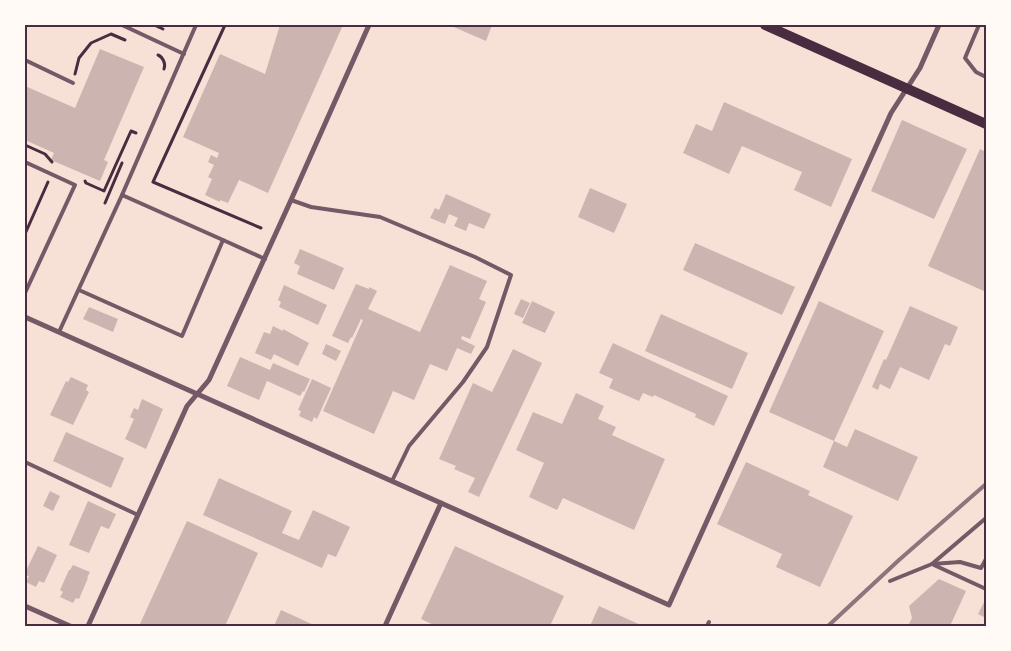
<svg xmlns="http://www.w3.org/2000/svg" width="1011" height="651" viewBox="0 0 1011 651" font-family="'Golos Text',sans-serif">
  <style>
    .building { fill: #ccb4b1 }
    .lines { fill: none; stroke-linecap: round; stroke-linejoin: round }
    .path { stroke: #4a2c40; stroke-width: 3 }
    .service { stroke: #755966; stroke-width: 4 }
    .minor { stroke: #755966; stroke-width: 5 }
    .secondary { stroke: #4a2c40; stroke-width: 10 }
    .rail { stroke: #8f747c; stroke-width: 4 }
    .neatline { fill: none; stroke: #4a2c40; stroke-width: 2 }
  </style>
  <rect width="100%" height="100%" fill="#f7e1d7"/>
  <g class="building">
    <path d="M280,25H343L268,193L239,180L228,203L220,200V202L205,195L212,179L208,177L214,165L208,162L211,155L217,158L219,153L183,137L220,54L265,74Z"/>
    <path d="M449,25H492L486,41Z"/>
    <path d="M100,49L144,67L104,160L108,162L100,181L51,160L54,153L25,140V86L75,108Z"/>
    <path d="M724,102L852,159L831,207L794,190L802,172L742,146L729,174L683,153L696,124L712,131Z"/>
    <path d="M902,120L967,149L934,219L871,191Z"/>
    <path d="M980,149L986,152V292L928,266Z"/>
    <path d="M590,188L627,204L614,233L578,217Z"/>
    <path d="M446,194L491,214L484,229L469,223L466,231L454,226L458,218L449,214L445,224L430,218L435,208L439,210Z"/>
    <path d="M695,243L795,287L782,315L683,270Z"/>
    <path d="M300,249L344,268L334,290L297,274L300,266L294,263Z"/>
    <path d="M450,265L487,281L479,299L486,302L470,339L462,336L461,339L475,346L471,354L457,348L447,371L430,364L414,400L393,391L374,434L323,411L363,320L361,319L352,338L351,337L348,343L332,336L356,284L369,289V287L377,291L368,309L420,332Z"/>
    <path d="M284,285L327,305L318,325L279,307L281,302L278,300Z"/>
    <path d="M521,299L530,303L523,318L514,314Z"/>
    <path d="M532,301L555,312L545,333L522,323Z"/>
    <path d="M819,301L884,331L834,441L769,412Z"/>
    <path d="M910,306L958,327L950,346L945,344L929,380L900,367L890,389L880,384L878,390L872,387L884,359L886,360Z"/>
    <path d="M89,307L118,319L113,332L83,319Z"/>
    <path d="M661,314L748,353L732,389L645,351Z"/>
    <path d="M273,326L283,331V329L309,343L298,366L274,354L271,360L255,353L264,332L270,334Z"/>
    <path d="M613,343L728,396L714,426L695,417L696,414L654,395L653,397L643,393L639,401L609,388L613,379L599,373Z"/>
    <path d="M326,344L341,351L336,361L322,354Z"/>
    <path d="M513,349L542,363L479,497L468,492L475,478L454,469L456,466L439,459L473,383L492,392Z"/>
    <path d="M240,357L270,370L273,363L310,379L304,392L303,391L300,396L267,381L259,400L227,386Z"/>
    <path d="M71,377L88,385L86,390L89,392L73,425L50,415L66,381L68,382Z"/>
    <path d="M312,379L331,388L317,419L314,417L312,422L299,416L301,411L298,410Z"/>
    <path d="M576,393L604,406L598,419L616,427L612,435L665,459L634,530L563,498L557,510L529,497L544,463L516,450L533,412L562,424Z"/>
    <path d="M142,399L163,409L146,449L125,439L134,419L130,417L134,408L138,410Z"/>
    <path d="M855,429L918,457L898,501L823,467L834,441L847,447Z"/>
    <path d="M66,432L124,458L111,488L53,461Z"/>
    <path d="M746,462L810,491L808,495L853,516L820,587L776,567L782,554L717,524Z"/>
    <path d="M219,478L292,511L282,533L299,540L313,510L350,527L336,557L328,554L322,568L203,515Z"/>
    <path d="M50,491L60,496L53,511L43,506Z"/>
    <path d="M88,501L116,514L109,529L101,526L89,553L69,545Z"/>
    <path d="M187,521L258,553L225,626H139Z"/>
    <path d="M38,546L57,555L44,583L39,581L36,587L26,582L29,576L25,575V573Z"/>
    <path d="M455,546L564,596L550,626H436L421,619Z"/>
    <path d="M73,565L90,572L87,578H88L79,599L76,598L73,603L60,597L63,592L60,590L69,570H70Z"/>
    <path d="M939,579L966,591L950,626H908L912,618L909,606Z"/>
    <path d="M986,598V618L978,614Z"/>
    <path d="M599,606L643,626H590Z"/>
    <path d="M281,610L316,626H274Z"/>
  </g>
  <g class="lines">
    <g class="path">
      <path d="M154,25L163,29"/>
      <path d="M225,25L153,182L261,228"/>
      <path d="M158,55C163,57 166,64 164,69"/>
      <path d="M75,74L79,58L91,43L111,34L125,40"/>
      <path d="M25,145L45,154L52,162"/>
      <path d="M85,181L86,183L104,191L131,131L136,133"/>
      <path d="M105,203L122,163"/>
      <path d="M25,234L48,182"/>
    </g>
    <g class="service">
      <path d="M122,25L184,54"/>
      <path d="M979,25L965,58L976,72L986,77"/>
      <path d="M25,60L73,83"/>
      <path d="M25,162L75,185L25,293"/>
      <path d="M122,195L196,25"/>
      <path d="M291,200L311,207L380,217L475,257L511,275L487,347L463,382L409,446L392,481"/>
      <path d="M79,290L182,336L223,240"/>
      <path d="M59,332L122,195L223,240L265,259"/>
      <path d="M25,462L138,515"/>
      <path d="M932,564L960,562L981,568L986,559"/>
      <path d="M934,565L986,589"/>
      <path d="M890,581L932,564L986,518"/>
      <path d="M707,626L709,622"/>
    </g>
    <g class="minor">
      <path d="M25,317L669,605L891,113L920,68L939,25"/>
      <path d="M25,606L70,626"/>
      <path d="M88,626L187,406L209,380L291,200L369,25"/>
      <path d="M385,626L441,503"/>
    </g>
    <path class="secondary" d="M765,25L986,124"/>
    <path class="rail" d="M828,626L899,560L986,484"/>
  </g>
  <rect width="1011" height="651" fill="none" stroke="#fffaf5" stroke-width="52"/>
  <rect x="26" y="26" width="959" height="599" class="neatline"/>
</svg>
